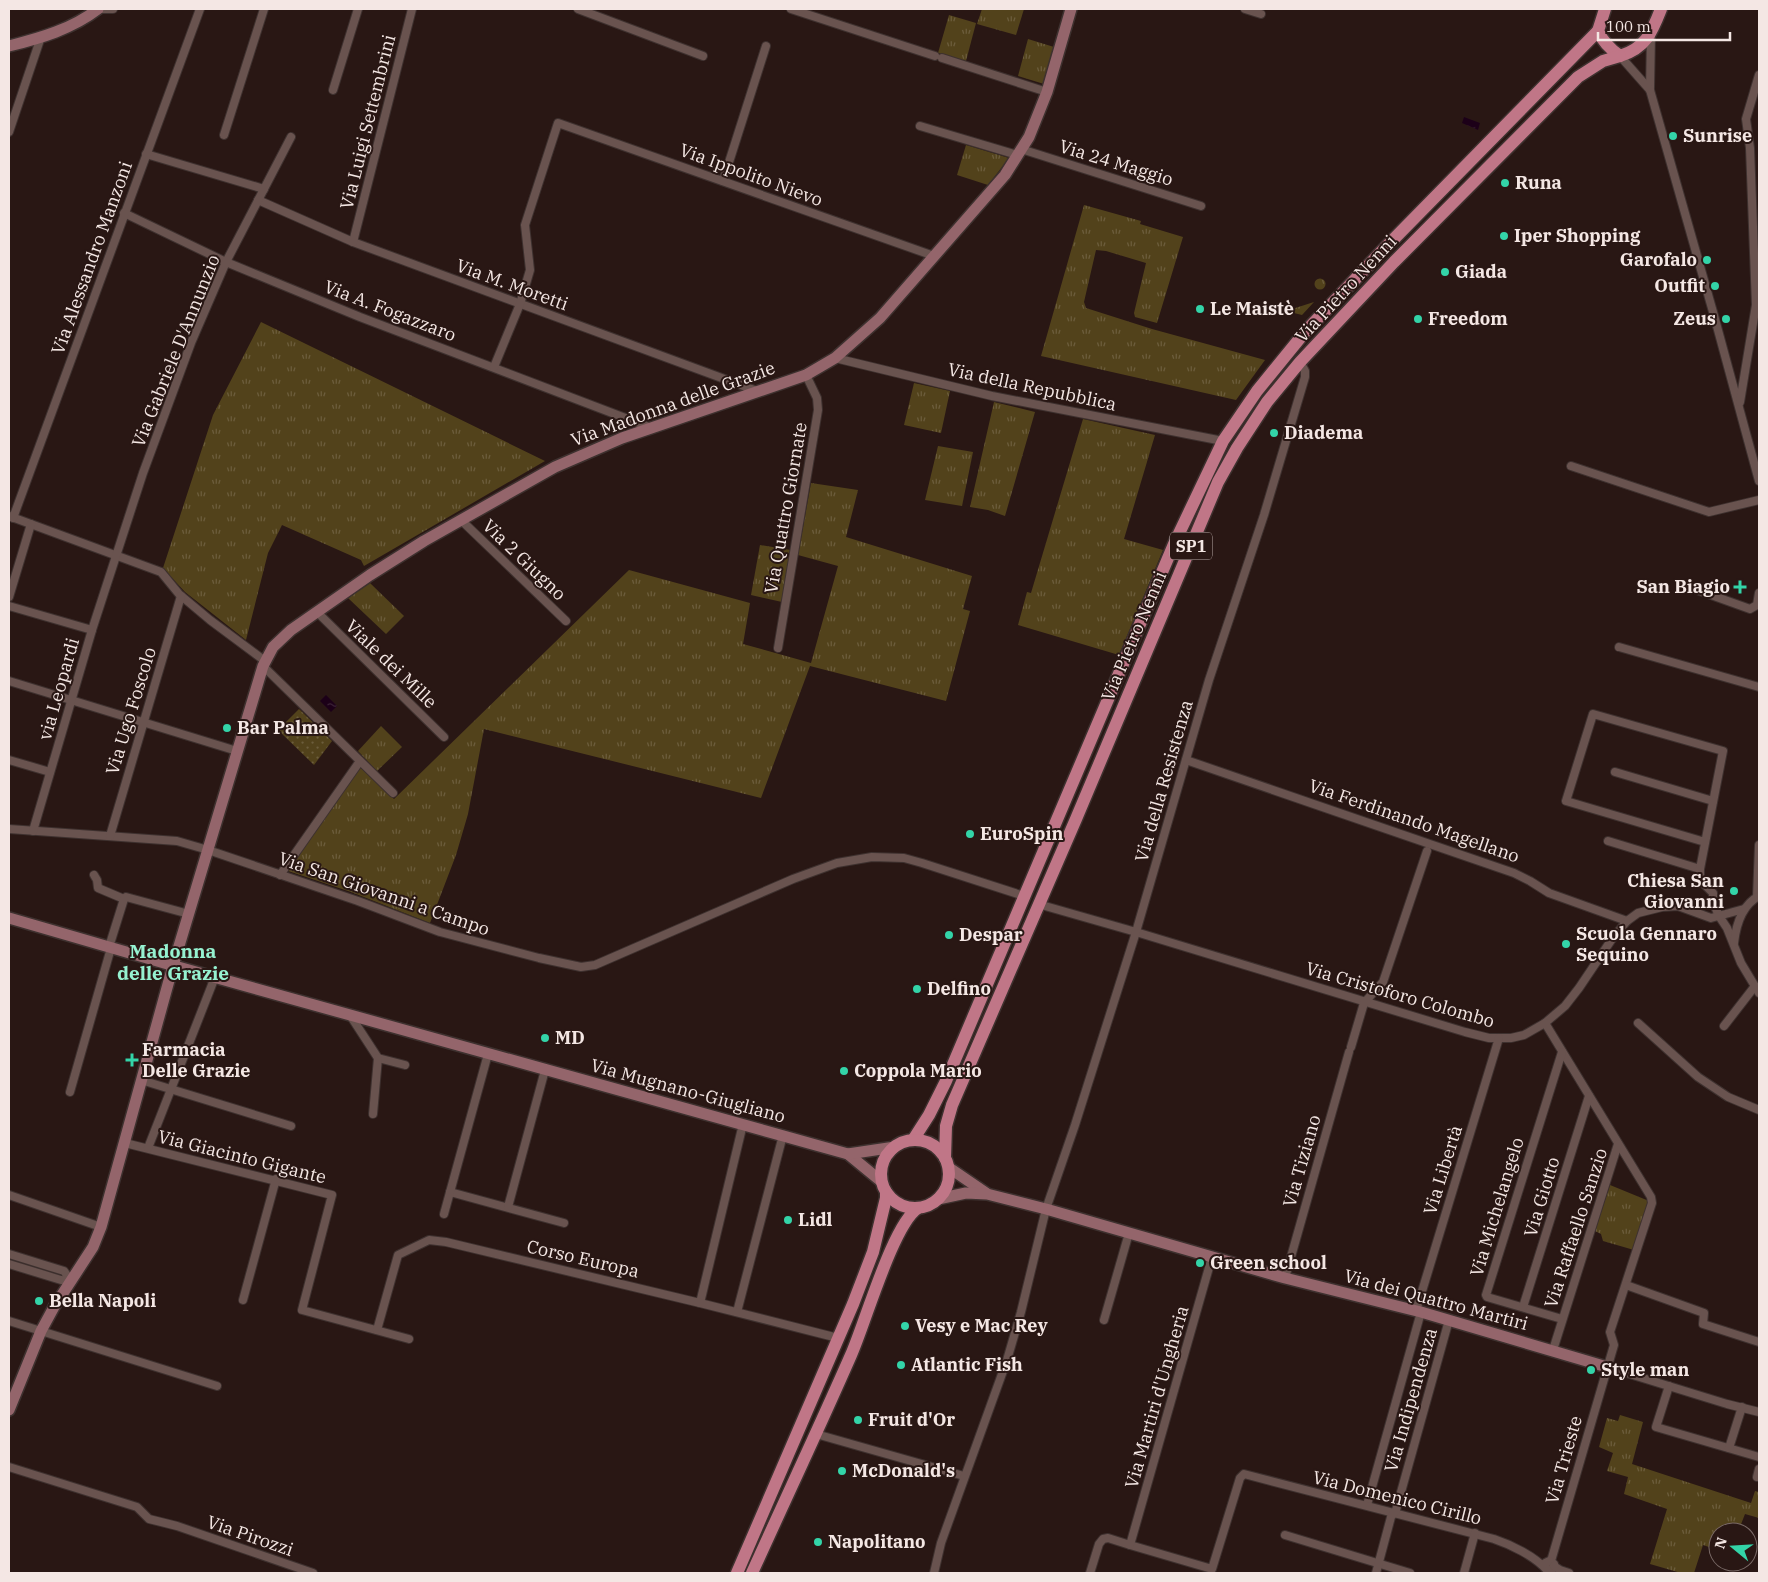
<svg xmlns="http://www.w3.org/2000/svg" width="1768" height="1582" viewBox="0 0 1768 1582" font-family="'IBM Plex Serif',serif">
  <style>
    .grass { fill: url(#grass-tufts) }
    .park { fill: url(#park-dots) }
    .water { fill: url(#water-ripples) }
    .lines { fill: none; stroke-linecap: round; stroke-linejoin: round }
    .street-casing { stroke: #3e312f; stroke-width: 10 }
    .secondary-casing { stroke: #3e312f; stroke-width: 14 }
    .primary-casing { stroke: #3e312f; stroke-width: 15 }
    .street { stroke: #69534f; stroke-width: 8 }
    .secondary { stroke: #94656b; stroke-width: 11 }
    .primary { stroke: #c07687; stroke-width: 12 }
    .poi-dot { fill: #33d4a8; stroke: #291714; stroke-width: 2 }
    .labels { text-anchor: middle; stroke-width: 4; stroke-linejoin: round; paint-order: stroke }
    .shield { fill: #291714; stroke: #b7a9a6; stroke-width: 1 }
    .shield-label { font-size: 16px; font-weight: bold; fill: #f4e7e4 }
    .street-label { font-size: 18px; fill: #f4e7e4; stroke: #291714 }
    .poi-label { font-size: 18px; font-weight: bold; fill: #f4e7e4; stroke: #291714; text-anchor: start }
    .neighbourhood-label { font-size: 19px; font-weight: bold; fill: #96f2d1; stroke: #291714 }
  </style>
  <defs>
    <pattern id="grass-tufts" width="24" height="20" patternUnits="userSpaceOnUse" patternTransform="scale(1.25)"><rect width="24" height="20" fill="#52421b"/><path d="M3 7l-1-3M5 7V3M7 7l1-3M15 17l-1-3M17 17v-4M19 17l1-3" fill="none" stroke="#6c5d3c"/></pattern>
    <pattern id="park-dots" width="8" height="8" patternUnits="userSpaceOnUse" patternTransform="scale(1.25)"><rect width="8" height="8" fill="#52421b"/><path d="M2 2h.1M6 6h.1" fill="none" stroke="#6c5d3c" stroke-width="1.8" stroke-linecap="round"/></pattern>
    <pattern id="water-ripples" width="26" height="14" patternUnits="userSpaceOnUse" patternTransform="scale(1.25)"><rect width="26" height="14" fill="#1c0018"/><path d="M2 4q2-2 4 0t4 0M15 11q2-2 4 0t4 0" fill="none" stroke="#3e2539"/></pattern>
  </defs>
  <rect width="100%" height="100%" fill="#291714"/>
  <g class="grass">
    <path d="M982,9H1024L1016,35L977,24Z"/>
    <path d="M949,15L976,23L966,61L938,53Z"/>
    <path d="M1028,39L1054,47L1044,84L1018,76Z"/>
    <path d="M966,145L1009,158L988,185L957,175Z"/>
    <path d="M1084,205L1141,221L1140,224L1183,237L1157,323L1135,317L1134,313L1146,263L1106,251L1096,250L1084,302L1086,308L1152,329L1265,360L1236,400L1041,356Z"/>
    <circle cx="1320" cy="284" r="5.5"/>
    <path d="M1314,302L1302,315L1286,311Z"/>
    <path d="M261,322L545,461L364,566L361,560L282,525L268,553L246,640L185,592L163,568L213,415Z"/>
    <path d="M914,383L950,391L941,433L904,425Z"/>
    <path d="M994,402L1035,412L1005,516L988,510L970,507Z"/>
    <path d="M1083,419L1155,435L1124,539L1163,550L1119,655L1018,625L1027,592L1031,593Z"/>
    <path d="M938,446L973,452L962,506L925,500Z"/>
    <path d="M811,483L858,490L846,537L972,576L963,609L970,611L946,701L810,666L761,798L484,729L468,814L456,855L430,923L351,892L288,871L360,767L394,799L629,570L750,603L743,644L811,663L838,566L798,555Z"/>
    <path d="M760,545L791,550L782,602L751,595Z"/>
    <path d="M370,583L404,616L386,634L348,598Z"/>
    <path d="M381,726L402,747L377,771L358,751Z"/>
    <path d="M1610,1185L1649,1201L1634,1250L1603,1241L1601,1234L1595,1231Z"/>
    <path d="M1620,1415L1643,1422L1632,1464L1751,1503L1755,1491L1759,1492V1518L1745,1514L1738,1532H1718V1550L1703,1545L1694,1573H1681L1650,1564L1667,1509L1624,1494L1628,1477L1607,1471L1613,1453L1599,1447L1607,1418L1618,1421Z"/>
  </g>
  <path class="park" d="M299,709L332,741L314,765L278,730Z"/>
  <g class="water">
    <path d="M1464,117L1480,123L1478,130L1462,123Z"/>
    <path d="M326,695L337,706L331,712L320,701Z"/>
  </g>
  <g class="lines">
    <g class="street-casing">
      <g id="street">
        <path d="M98,9H113"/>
        <path d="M578,9L703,56"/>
        <path d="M791,9L935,56"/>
        <path d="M1245,9L1261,14"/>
        <path d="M1651,34L1650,90L1715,319L1759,481"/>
        <path d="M1620,56L1650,90"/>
        <path d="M942,58L1047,92"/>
        <path d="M333,90L358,9"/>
        <path d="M920,126L1017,155"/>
        <path d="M9,132L41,37"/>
        <path d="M224,135L264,9"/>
        <path d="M1021,149L1201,206"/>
        <path d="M146,154L264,189"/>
        <path d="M723,181L766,46"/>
        <path d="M258,200L353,242L757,391"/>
        <path d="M124,213L226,262L360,317L649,427"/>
        <path d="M353,242L412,9"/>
        <path d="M835,358L992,396L1223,441"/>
        <path d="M494,367L520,304L530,270L525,225L558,123L934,256"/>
        <path d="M1740,402L1756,305L1750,148L1746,119L1759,75"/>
        <path d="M1571,466L1709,512L1759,500"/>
        <path d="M9,516L161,572L179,594L210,620L265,661"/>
        <path d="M13,518L200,9"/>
        <path d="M462,521L566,621"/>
        <path d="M1686,586L1750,609L1757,605L1759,593"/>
        <path d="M9,597L31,524"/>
        <path d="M9,606L92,630"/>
        <path d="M317,612L444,737"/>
        <path d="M1619,647L1759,687"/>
        <path d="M778,648L818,410L817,398L806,375"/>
        <path d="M263,666L393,793"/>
        <path d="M9,681L237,751"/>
        <path d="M9,760L50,772"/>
        <path d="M1186,760L1514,873L1530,881L1549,893L1627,921"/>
        <path d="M1615,772L1713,801"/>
        <path d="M9,829L177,841L208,850L358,901L440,932L539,958L581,967L595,965L793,879L837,863L872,857L904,858L922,863L1024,896"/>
        <path d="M33,831L92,630L143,473L191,343L226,262L291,137"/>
        <path d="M110,836L181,596"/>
        <path d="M1608,841L1700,869V880L1713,893V902L1719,916L1727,928L1741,963L1759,993"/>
        <path d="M1700,869L1723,751L1593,714L1566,801L1705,842"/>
        <path d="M94,875L97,880L98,888L124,899"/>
        <path d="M280,875L360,761"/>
        <path d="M1757,897L1759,845"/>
        <path d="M1038,904L1136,932L1465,1032L1489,1038H1511L1524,1035L1545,1023L1565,1006L1579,988L1612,939L1627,921L1638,913L1662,907L1678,906L1711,918L1744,909"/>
        <path d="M1734,943C1736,925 1742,905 1759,896"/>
        <path d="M109,947L124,899L126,897L189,914"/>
        <path d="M350,1015L378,1058L405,1065"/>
        <path d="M1545,1023L1651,1197L1652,1203L1610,1332L1614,1345L1551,1561"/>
        <path d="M1638,1023L1698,1077L1728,1097L1759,1110"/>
        <path d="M1724,1026L1755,986"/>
        <path d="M1351,1047L1364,1003L1383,982L1427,851"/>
        <path d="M1562,1052L1486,1295L1487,1297L1562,1319"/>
        <path d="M141,1080L291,1126"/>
        <path d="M70,1092L111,948"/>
        <path d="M373,1114L378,1058"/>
        <path d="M125,1143L332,1195L302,1310L409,1339"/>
        <path d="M148,1148L215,977"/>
        <path d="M450,1192L564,1223"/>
        <path d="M9,1195L101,1227"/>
        <path d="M508,1207L545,1070"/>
        <path d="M444,1214L488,1054"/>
        <path d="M9,1254L64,1271L71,1281"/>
        <path d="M9,1264L61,1280L71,1281"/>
        <path d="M1285,1278L1349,1052"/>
        <path d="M1626,1285L1704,1313L1703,1324L1759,1342"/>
        <path d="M243,1300L276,1179"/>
        <path d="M700,1303L743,1124"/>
        <path d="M1523,1307L1589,1096"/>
        <path d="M1416,1311L1499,1038"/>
        <path d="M737,1312L783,1135"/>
        <path d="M1104,1320L1129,1233"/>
        <path d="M9,1321L217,1386"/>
        <path d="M377,1330L398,1255L429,1240L446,1242L700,1303L838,1338"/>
        <path d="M1553,1350L1618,1144"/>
        <path d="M1607,1367L1727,1404L1759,1412"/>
        <path d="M1669,1386L1656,1427L1759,1457"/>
        <path d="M816,1434L964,1476"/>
        <path d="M1729,1448L1742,1407"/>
        <path d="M9,1467L137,1507L149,1519L177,1526L313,1573"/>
        <path d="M1757,1477L1759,1469"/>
        <path d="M1367,1505L1421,1312"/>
        <path d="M1285,1535L1410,1573"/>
        <path d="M1130,1545L1212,1569L1240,1478L1244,1474L1494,1539C1512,1545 1534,1556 1547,1570H1552L1554,1564L1549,1561L1545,1563V1567"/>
        <path d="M1554,1566L1560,1570L1569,1573"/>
        <path d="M934,1573L941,1543L1007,1360L1021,1312L1046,1209L1075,1125L1136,932L1209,680L1264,515L1305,377V371L1300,362"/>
        <path d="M1090,1573L1099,1544L1103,1539L1108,1538L1130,1545L1212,1257"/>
        <path d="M1376,1573L1391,1517L1396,1510L1449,1320"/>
        <path d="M1464,1573L1475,1533"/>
      </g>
    </g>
    <g class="secondary-casing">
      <g id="secondary">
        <path d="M9,46C41,38 72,29 98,9"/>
        <path d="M9,918L171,965L848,1154L882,1182"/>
        <path d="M848,1154L895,1147"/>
        <path d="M948,1167L986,1193"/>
        <path d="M938,1199L966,1193L987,1194L1046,1209L1285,1278L1421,1312L1607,1367"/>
        <path d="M9,1410L41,1331L54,1307L93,1247L101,1227L173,966L263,666L273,647L291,630L370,575L424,541L555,467L622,438L806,375L835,358L880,318L1005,175L1029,137L1047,92L1071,9"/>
      </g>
    </g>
    <g class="primary-casing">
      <g id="primary">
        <path d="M1605,9L1598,31C1603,42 1610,49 1620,56C1646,48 1652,32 1661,9"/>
        <path d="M913,1140L929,1115L946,1081L1174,544L1223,441L1257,391L1305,332L1383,250L1598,31"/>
        <circle cx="915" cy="1174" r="34"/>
        <path d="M945,1158L946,1126L952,1105L1076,819L1218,482L1237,448L1267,402L1300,362L1394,262L1578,77L1603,61L1620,56"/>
        <path d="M737,1573L853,1304L873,1252L886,1198V1192"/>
        <path d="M752,1573C785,1500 819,1428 851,1355C865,1324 893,1224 918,1208"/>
      </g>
    </g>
    <use href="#street" class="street"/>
    <use href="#secondary" class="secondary"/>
    <use href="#primary" class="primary"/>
  </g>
  <g class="poi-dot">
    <circle cx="1673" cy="136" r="5"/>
    <circle cx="1505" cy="183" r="5"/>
    <circle cx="1504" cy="236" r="5"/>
    <circle cx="1707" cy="260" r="5"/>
    <circle cx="1445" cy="272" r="5"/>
    <circle cx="1715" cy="286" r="5"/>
    <circle cx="1200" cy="309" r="5"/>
    <circle cx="1418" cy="319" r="5"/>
    <circle cx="1726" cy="319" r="5"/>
    <circle cx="1274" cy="433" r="5"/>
    <path d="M1737.5 579.5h5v5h5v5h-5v5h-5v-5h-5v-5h5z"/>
    <circle cx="227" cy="728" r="5"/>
    <circle cx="970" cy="834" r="5"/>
    <circle cx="1734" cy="891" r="5"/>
    <circle cx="949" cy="935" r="5"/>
    <circle cx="1566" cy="944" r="5"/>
    <circle cx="917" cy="989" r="5"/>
    <circle cx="545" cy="1038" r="5"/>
    <path d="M129.5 1052.5h5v5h5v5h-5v5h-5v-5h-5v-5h5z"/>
    <circle cx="844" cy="1071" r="5"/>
    <circle cx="788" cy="1220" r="5"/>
    <circle cx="1200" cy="1263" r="5"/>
    <circle cx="39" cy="1301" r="5"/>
    <circle cx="905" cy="1326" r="5"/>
    <circle cx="901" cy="1365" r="5"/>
    <circle cx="1591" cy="1370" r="5"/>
    <circle cx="858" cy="1420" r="5"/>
    <circle cx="842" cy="1471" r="5"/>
    <circle cx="818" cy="1542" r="5"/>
  </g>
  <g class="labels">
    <rect class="shield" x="1170" y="532.5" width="42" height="27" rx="4"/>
    <g class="shield-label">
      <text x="1191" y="552">SP1</text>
    </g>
    <g class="street-label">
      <text transform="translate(368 122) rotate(-76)" y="6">Via Luigi Settembrini</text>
      <text transform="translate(1116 163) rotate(17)" y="6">Via 24 Maggio</text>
      <text transform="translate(751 175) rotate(20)" y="6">Via Ippolito Nievo</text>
      <text transform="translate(92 258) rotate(-70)" y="6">Via Alessandro Manzoni</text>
      <text transform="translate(512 285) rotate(20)" y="6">Via M. Moretti</text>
      <text transform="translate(1346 289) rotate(-47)" y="6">Via Pietro Nenni</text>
      <text transform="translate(390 311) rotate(21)" y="6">Via A. Fogazzaro</text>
      <text transform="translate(176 351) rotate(-68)" y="6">Via Gabriele D'Annunzio</text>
      <text transform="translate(1032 387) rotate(12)" y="6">Via della Repubblica</text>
      <text transform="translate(673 404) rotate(-20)" y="6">Via Madonna delle Grazie</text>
      <text transform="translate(786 508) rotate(-80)" y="6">Via Quattro Giornate</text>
      <text transform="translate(524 560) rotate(44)" y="6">Via 2 Giugno</text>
      <text transform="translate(1134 636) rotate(-67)" y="6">Via Pietro Nenni</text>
      <text transform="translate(391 664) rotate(44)" y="6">Viale dei Mille</text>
      <text transform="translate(59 689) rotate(-74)" y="6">via Leopardi</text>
      <text transform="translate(131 711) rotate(-73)" y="6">Via Ugo Foscolo</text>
      <text transform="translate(1164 781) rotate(-74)" y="6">Via della Resistenza</text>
      <text transform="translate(1414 821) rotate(19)" y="6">Via Ferdinando Magellano</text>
      <text transform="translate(384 894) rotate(19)" y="6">Via San Giovanni a Campo</text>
      <text transform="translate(1400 995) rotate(16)" y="6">Via Cristoforo Colombo</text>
      <text transform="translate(688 1091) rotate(15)" y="6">Via Mugnano-Giugliano</text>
      <text transform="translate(242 1157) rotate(14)" y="6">Via Giacinto Gigante</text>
      <text transform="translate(1302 1161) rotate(-74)" y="6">Via Tiziano</text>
      <text transform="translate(1443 1170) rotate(-73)" y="6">Via Libertà</text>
      <text transform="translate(1542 1197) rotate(-73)" y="6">Via Giotto</text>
      <text transform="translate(1497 1207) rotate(-73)" y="6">Via Michelangelo</text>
      <text transform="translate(1576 1228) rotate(-72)" y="6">Via Raffaello Sanzio</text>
      <text transform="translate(583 1259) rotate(13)" y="6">Corso Europa</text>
      <text transform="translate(1436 1300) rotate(15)" y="6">Via dei Quattro Martiri</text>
      <text transform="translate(1157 1397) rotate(-74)" y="6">Via Martiri d'Ungheria</text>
      <text transform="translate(1411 1400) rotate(-74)" y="6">Via Indipendenza</text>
      <text transform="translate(1564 1460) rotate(-74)" y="6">Via Trieste</text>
      <text transform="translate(1397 1498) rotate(14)" y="6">Via Domenico Cirillo</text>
      <text transform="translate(250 1536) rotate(19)" y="6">Via Pirozzi</text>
    </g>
    <g class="poi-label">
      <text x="1683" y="142">Sunrise</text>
      <text x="1515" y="189">Runa</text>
      <text x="1514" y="242">Iper Shopping</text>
      <text x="1697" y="266" text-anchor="end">Garofalo</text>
      <text x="1455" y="278">Giada</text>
      <text x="1705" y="292" text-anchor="end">Outfit</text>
      <text x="1210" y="315">Le Maistè</text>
      <text x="1428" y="325">Freedom</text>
      <text x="1716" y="325" text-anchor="end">Zeus</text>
      <text x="1284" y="439">Diadema</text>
      <text x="1730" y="593" text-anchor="end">San Biagio</text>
      <text x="237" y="734">Bar Palma</text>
      <text x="980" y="840">EuroSpin</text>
      <text x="1724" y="887" text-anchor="end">Chiesa San<tspan x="1724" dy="21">Giovanni</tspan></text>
      <text x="1576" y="940">Scuola Gennaro<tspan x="1576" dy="21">Sequino</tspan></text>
      <text x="959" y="941">Despar</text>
      <text x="927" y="995">Delfino</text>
      <text x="555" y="1044">MD</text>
      <text x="142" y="1056">Farmacia<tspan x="142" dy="21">Delle Grazie</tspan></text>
      <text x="854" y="1077">Coppola Mario</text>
      <text x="798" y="1226">Lidl</text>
      <text x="1210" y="1269">Green school</text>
      <text x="49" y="1307">Bella Napoli</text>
      <text x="915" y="1332">Vesy e Mac Rey</text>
      <text x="911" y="1371">Atlantic Fish</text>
      <text x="1601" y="1376">Style man</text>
      <text x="868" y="1426">Fruit d'Or</text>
      <text x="852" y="1477">McDonald's</text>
      <text x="828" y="1548">Napolitano</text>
    </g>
    <g class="neighbourhood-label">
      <text x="173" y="958">Madonna<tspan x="173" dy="22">delle Grazie</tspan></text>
    </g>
  </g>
  <rect width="1768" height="1582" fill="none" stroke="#f4e7e4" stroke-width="20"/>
  <g transform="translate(1733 1547) rotate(288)"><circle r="24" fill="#291714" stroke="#7a6a67"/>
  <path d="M0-4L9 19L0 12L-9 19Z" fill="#33d4a8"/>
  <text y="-8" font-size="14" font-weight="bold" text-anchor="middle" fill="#f4e7e4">N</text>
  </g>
  <path d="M1598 32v8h132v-8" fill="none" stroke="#f4e7e4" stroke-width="2.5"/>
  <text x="1606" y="32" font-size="15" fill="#f4e7e4" stroke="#291714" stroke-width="4" paint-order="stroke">100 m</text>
</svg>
